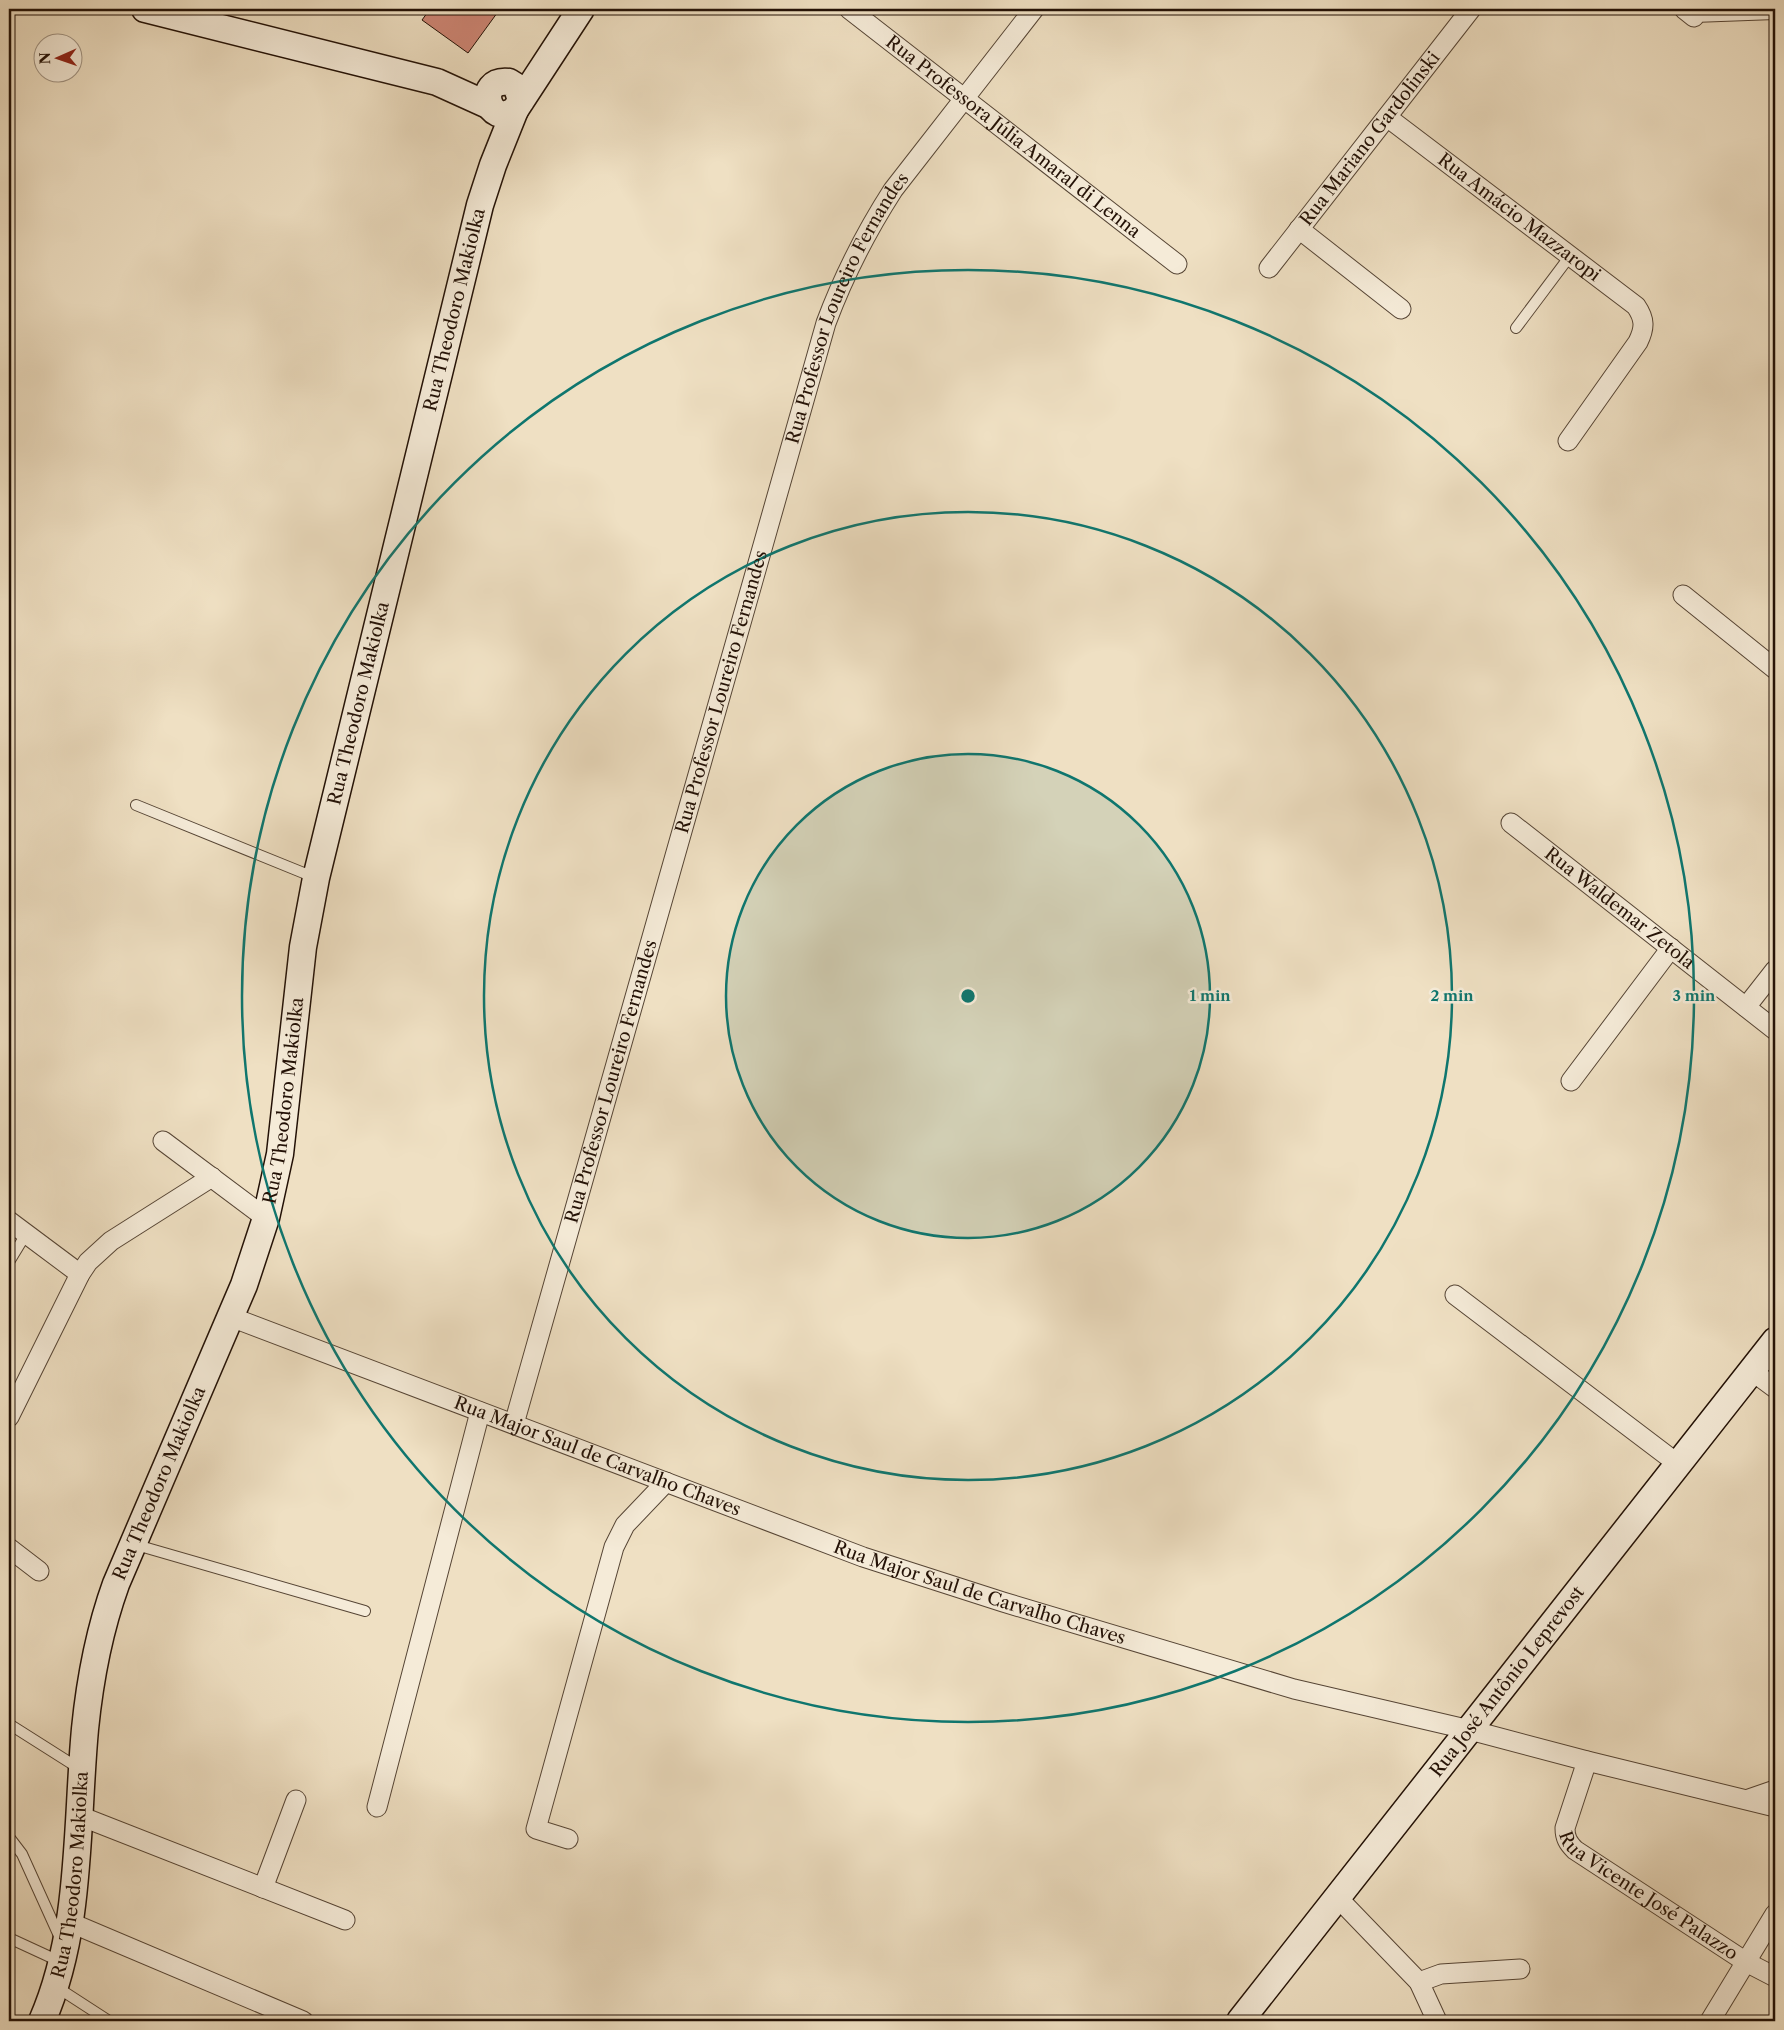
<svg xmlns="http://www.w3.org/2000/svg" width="1784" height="2030" viewBox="0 0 1784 2030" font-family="'Libre Caslon Text',serif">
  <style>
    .building { fill: #ce8675; stroke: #231106 }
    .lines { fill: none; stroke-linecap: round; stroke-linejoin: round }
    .lane-casing { stroke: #564535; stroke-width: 12 }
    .street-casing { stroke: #564535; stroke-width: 21 }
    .secondary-casing { stroke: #231106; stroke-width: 29 }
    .lane { stroke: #f5ebd8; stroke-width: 10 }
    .street { stroke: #f5ebd8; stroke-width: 19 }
    .secondary { stroke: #f5ebd8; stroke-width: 26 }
    .ring { fill: none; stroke: #0f766e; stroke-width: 2.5 }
    .labels { text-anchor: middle; stroke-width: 5; stroke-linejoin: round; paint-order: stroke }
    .street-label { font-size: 18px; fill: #231106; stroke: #f5ebd8 }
    .centre { fill: #0f766e; stroke: #f5ebd8; stroke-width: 2.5 }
    .ring-label { font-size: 15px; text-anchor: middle; font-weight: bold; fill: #0f766e; stroke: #f5ebd8; stroke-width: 5; stroke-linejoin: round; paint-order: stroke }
  </style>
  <rect width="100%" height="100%" fill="#efe0c3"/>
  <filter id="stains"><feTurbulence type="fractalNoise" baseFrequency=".004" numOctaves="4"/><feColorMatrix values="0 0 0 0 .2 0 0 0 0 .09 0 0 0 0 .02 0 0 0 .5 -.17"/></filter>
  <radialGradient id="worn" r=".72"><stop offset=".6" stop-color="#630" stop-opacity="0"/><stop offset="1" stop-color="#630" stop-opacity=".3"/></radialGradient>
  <path class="building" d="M430,9H500L468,53L422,20Z"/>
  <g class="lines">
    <g class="lane-casing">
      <g id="lane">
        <path d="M1694,17L1775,14"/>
        <path d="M1516,328L1570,256"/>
        <path d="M136,805L316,878"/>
        <path d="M9,1262L26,1234"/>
        <path d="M133,1544L365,1611"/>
        <path d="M9,1724L80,1769"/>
        <path d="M9,1837L22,1854L60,1938"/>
        <path d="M9,1938L61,1962"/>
        <path d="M55,1986L109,2021"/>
      </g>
    </g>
    <g class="street-casing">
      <g id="street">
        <path id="s1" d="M849,9L1177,264"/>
        <path d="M1684,9L1694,17"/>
        <path id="s2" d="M1387,117L1636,306C1645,319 1645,328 1638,342L1568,441"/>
        <path d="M1299,229L1401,309"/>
        <path id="s3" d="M1269,268L1471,9"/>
        <path d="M1683,595L1775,669"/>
        <path id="s4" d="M1511,823L1775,1030"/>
        <path d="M1746,1007L1775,970"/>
        <path d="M1571,1081L1671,948"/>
        <path d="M163,1141L266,1218"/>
        <path d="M9,1221L80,1274"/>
        <path d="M1455,1295L1678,1464"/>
        <path id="s5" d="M231,1317L863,1557L1003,1602L1294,1689L1470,1730L1587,1761L1775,1807"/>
        <path d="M1752,1371L1775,1388"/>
        <path d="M9,1417L80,1274L88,1262L111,1241L212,1177"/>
        <path id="s6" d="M514,1424L826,323C844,275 866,232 893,190L1034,9"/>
        <path d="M9,1548L39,1571"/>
        <path id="s7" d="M1587,1761L1565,1828C1565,1838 1568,1843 1575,1850L1746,1962L1775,1977"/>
        <path d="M1749,1799L1775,1790"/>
        <path d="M377,1807L480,1412"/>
        <path d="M80,1816L345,1920"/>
        <path d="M568,1839L536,1829L614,1547L625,1525L666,1482"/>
        <path d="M263,1888L296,1800"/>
        <path d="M1337,1897L1419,1982L1437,2021"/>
        <path d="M69,1922L303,2021"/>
        <path d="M1419,1982L1441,1974L1520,1969"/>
        <path d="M1710,2021L1775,1914"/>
      </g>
    </g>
    <g class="secondary-casing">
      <g id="secondary">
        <path d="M145,9L437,82L490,106"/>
        <path d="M521,101L517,87L509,82C474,78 488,129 515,110L581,9"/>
        <path id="s8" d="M42,2021C82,1930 76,1826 85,1729C90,1679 99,1631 116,1584L244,1285L266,1218L280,1154L303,947L316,878L480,205L493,165L515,110"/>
        <path id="s9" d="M1240,2021L1775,1341"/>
      </g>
    </g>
    <use href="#lane" class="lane"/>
    <use href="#street" class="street"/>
    <use href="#secondary" class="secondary"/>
  </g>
  <circle cx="968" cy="996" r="242" fill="#0f766e" fill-opacity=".12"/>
  <g class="ring">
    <circle cx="968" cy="996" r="242"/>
    <circle cx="968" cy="996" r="484"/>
    <circle cx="968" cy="996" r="726"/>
  </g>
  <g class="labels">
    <g class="street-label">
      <text dy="6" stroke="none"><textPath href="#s1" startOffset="208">Rua Professora Júlia Amaral di Lenna</textPath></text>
      <text dy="6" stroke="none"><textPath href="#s3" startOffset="164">Rua Mariano Gardolinski</textPath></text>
      <text dy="6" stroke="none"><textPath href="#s2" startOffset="166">Rua Amácio Mazzaropi</textPath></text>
      <text dy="6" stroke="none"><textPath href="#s8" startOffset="1770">Rua Theodoro Makiolka</textPath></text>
      <text dy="6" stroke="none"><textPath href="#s6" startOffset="1166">Rua Professor Loureiro Fernandes</textPath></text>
      <text dy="6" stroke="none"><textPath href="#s6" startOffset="761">Rua Professor Loureiro Fernandes</textPath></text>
      <text dy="6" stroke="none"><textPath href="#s8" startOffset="1365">Rua Theodoro Makiolka</textPath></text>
      <text dy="6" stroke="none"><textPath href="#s4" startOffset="138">Rua Waldemar Zetola</textPath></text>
      <text dy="6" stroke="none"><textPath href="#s6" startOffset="356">Rua Professor Loureiro Fernandes</textPath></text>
      <text dy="6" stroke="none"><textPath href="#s8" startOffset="960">Rua Theodoro Makiolka</textPath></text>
      <text dy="6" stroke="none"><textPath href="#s5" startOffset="392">Rua Major Saul de Carvalho Chaves</textPath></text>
      <text dy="6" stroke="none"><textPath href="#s8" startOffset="555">Rua Theodoro Makiolka</textPath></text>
      <text dy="6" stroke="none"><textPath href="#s5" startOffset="798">Rua Major Saul de Carvalho Chaves</textPath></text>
      <text dy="6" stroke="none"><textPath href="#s9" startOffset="432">Rua José Antônio Leprevost</textPath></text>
      <text dy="6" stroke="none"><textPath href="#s8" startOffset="150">Rua Theodoro Makiolka</textPath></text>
      <text dy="6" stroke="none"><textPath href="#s7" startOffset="181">Rua Vicente José Palazzo</textPath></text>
    </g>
  </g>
  <circle cx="968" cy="996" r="8" class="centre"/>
  <g class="ring-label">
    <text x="1210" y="1001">1 min</text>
    <text x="1452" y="1001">2 min</text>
    <text x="1694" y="1001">3 min</text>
  </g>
  <rect width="1784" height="2030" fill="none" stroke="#efe0c3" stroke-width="30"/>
  <rect x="10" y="10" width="1764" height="2010" fill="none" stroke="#231106" stroke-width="2.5"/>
  <rect x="15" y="15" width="1754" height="2000" fill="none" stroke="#231106"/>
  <g transform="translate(58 58) rotate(268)"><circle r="24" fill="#f5ebd8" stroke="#a19484"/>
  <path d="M0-4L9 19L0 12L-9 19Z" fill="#8f2418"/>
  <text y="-8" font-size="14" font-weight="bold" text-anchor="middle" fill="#231106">N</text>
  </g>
  <rect width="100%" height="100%" filter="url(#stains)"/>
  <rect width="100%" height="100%" fill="url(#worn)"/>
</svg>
